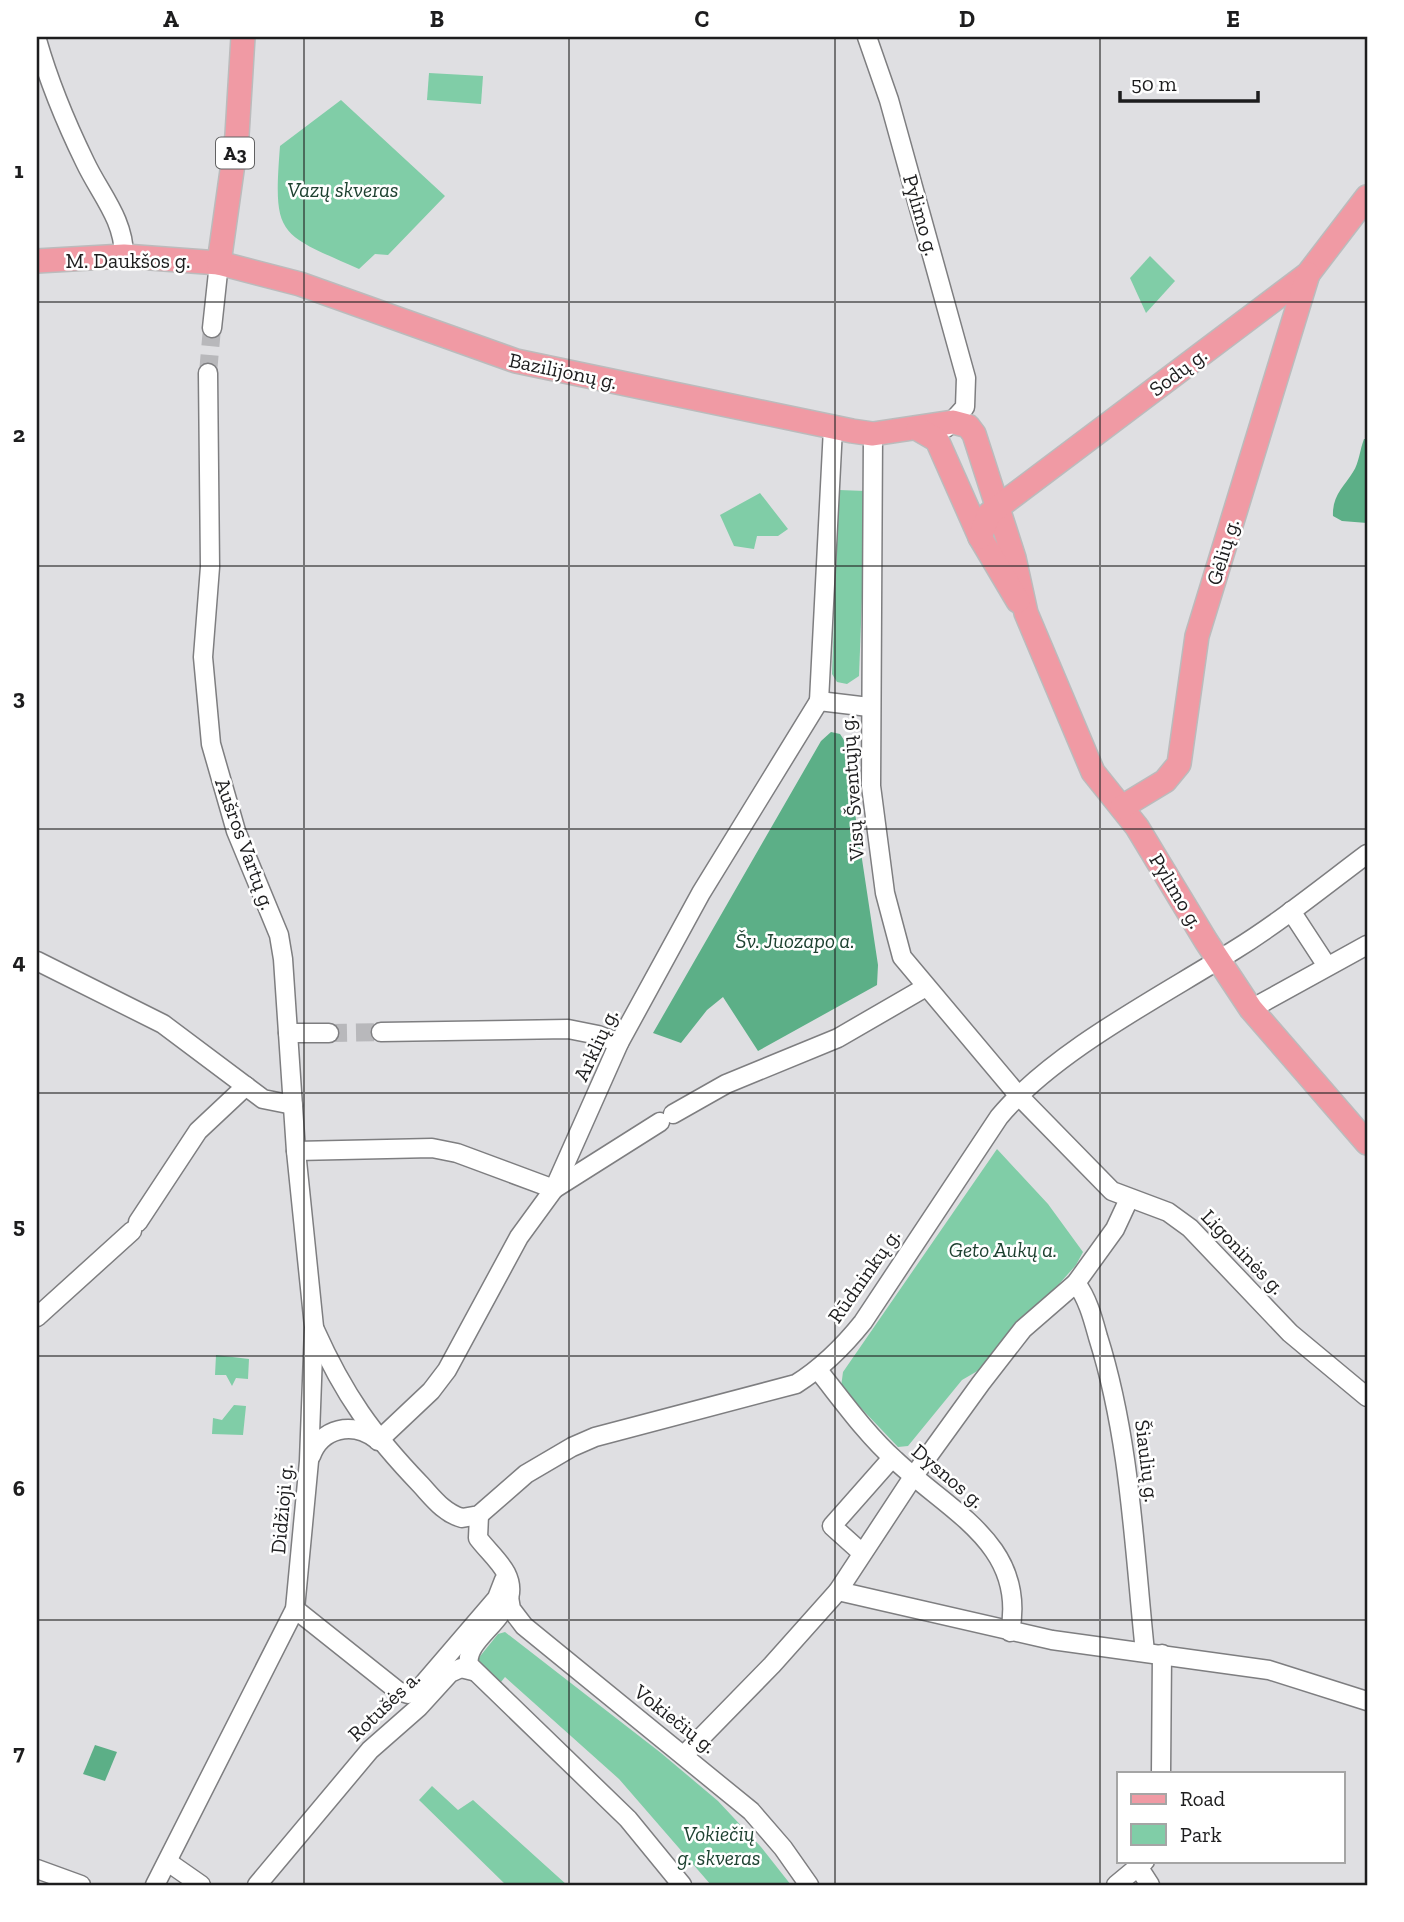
<svg xmlns="http://www.w3.org/2000/svg" width="1404" height="1922" viewBox="0 0 1404 1922" font-family="'Zilla Slab',serif">
  <style>
    .green { fill: #80cda7 }
    .forest { fill: #5caf87 }
    .lines { fill: none; stroke-linecap: round; stroke-linejoin: round }
    .minor-tunnel { stroke: #b8b8bb; stroke-width: 18; stroke-dasharray: 18 9; stroke-linecap: butt }
    .minor-casing { stroke: #7e7e80; stroke-width: 21 }
    .major-casing { stroke: #bbbbbc; stroke-width: 26 }
    .minor { stroke: #fff; stroke-width: 18 }
    .major { stroke: #f09aa4; stroke-width: 23 }
    .grid { fill: none; stroke: #1d1d1e; stroke-width: 2; stroke-opacity: 0.55 }
    .labels { text-anchor: middle; stroke-width: 5; stroke-linejoin: round; paint-order: stroke }
    .shield { fill: #fff; stroke: #616162; stroke-width: 2 }
    .shield-label { font-size: 19px; font-weight: bold; fill: #1d1d1e }
    .park-label { font-size: 21px; font-style: italic; fill: #1d4130; stroke: #fff }
    .street-label { font-size: 21px; fill: #1d1d1e; stroke: #fff }
    .neatline { fill: none; stroke: #1d1d1e; stroke-width: 2.5 }
    .grid-label { font-size: 23px; text-anchor: middle; font-weight: bold; fill: #1d1d1e }
  </style>
  <rect width="100%" height="100%" fill="#dfdfe2"/>
  <g class="green">
    <path d="M429,73L483,76L481,104L427,100Z"/>
    <path d="M341,100L445,196L388,255L375,254L359,269C278,233 273,237 280,146Z"/>
    <path d="M1150,256L1175,281L1146,313L1130,278Z"/>
    <path d="M839,490L866,491L859,676L847,684L837,682L832,674Z"/>
    <path d="M760,493L788,529L778,536H757L754,549L734,546L720,515Z"/>
    <path d="M997,1149L1048,1204L1083,1252L1076,1265L986,1366L962,1380L908,1446L898,1447L841,1387L843,1372Z"/>
    <path d="M216,1355L249,1359L248,1379L236,1378L232,1386L226,1375H215Z"/>
    <path d="M234,1405L246,1406L243,1435L212,1434L213,1418L222,1420Z"/>
    <path d="M505,1632L661,1753L718,1801L761,1847L791,1885H711L619,1779L505,1677L497,1687L477,1660L498,1634Z"/>
    <path d="M432,1786L458,1810L473,1800L567,1885H506L419,1800Z"/>
  </g>
  <g class="forest">
    <path d="M1364,439H1367V523L1342,521L1333,516C1332,495 1344,487 1353,472C1359,463 1360,449 1364,439Z"/>
    <path d="M831,732L840,734L844,740L878,965L877,985L758,1051L723,997L707,1010L681,1043L653,1033L821,741Z"/>
    <path d="M95,1745L117,1752L105,1781L83,1774Z"/>
  </g>
  <g class="lines">
    <g class="minor-tunnel">
      <path d="M208,373L212,328"/>
      <path d="M329,1033L381,1032"/>
    </g>
    <g class="minor-casing">
      <g id="minor">
        <path d="M867,37L889,100L966,378L965,407L946,428"/>
        <path d="M37,40C49,82 66,123 85,162C100,194 124,219 124,256"/>
        <path d="M212,328L219,263"/>
        <path d="M873,434L871,786L885,893L902,957L1018,1095L1112,1191L1168,1212L1190,1228L1290,1333L1367,1397"/>
        <path d="M819,701L833,428"/>
        <path d="M819,701L869,707"/>
        <path d="M1291,911L1327,966"/>
        <path d="M37,961L163,1024L263,1099L293,1105"/>
        <path d="M1251,1009L1367,945"/>
        <path d="M381,1032L568,1029L598,1035L619,1043"/>
        <path d="M288,1033H329"/>
        <path d="M673,1114L726,1084L838,1038L926,987"/>
        <path d="M296,1151L432,1148L457,1153L554,1189"/>
        <path d="M554,1189L660,1122"/>
        <path d="M138,1222L198,1131L246,1086"/>
        <path d="M1076,1283C1088,1299 1093,1319 1098,1337C1130,1438 1134,1547 1145,1652"/>
        <path d="M37,1317L132,1231"/>
        <path d="M315,1330C344,1395 372,1434 421,1485C433,1498 444,1513 462,1518L479,1515L526,1474L572,1447L595,1437L796,1384C823,1367 843,1347 863,1322L999,1117C1054,1051 1160,997 1233,951C1280,922 1323,887 1367,854"/>
        <path d="M818,1370C842,1400 866,1434 895,1460C950,1512 1027,1545 1010,1632"/>
        <path d="M378,1441L431,1391L447,1370L519,1237L554,1189L619,1043L701,893L819,701"/>
        <path d="M311,1456C321,1428 353,1421 376,1439"/>
        <path d="M479,1515L478,1538C487,1550 499,1560 506,1573C527,1614 463,1635 469,1665L628,1819L682,1885"/>
        <path d="M862,1553L832,1526L892,1458"/>
        <path d="M838,1591L1052,1640L1269,1670L1367,1701"/>
        <path d="M509,1597L511,1609L524,1626L751,1811L783,1848L809,1885"/>
        <path d="M295,1609L398,1691L408,1694L418,1690L497,1598L504,1580"/>
        <path d="M684,1755L772,1665L838,1591L913,1477L981,1383L1023,1329L1076,1283L1115,1229L1129,1199"/>
        <path d="M1161,1773L1162,1654"/>
        <path d="M168,1862L201,1885"/>
        <path d="M1139,1868L1150,1885"/>
        <path d="M37,1869L81,1885"/>
        <path d="M155,1885L295,1609L309,1461L314,1327L296,1151L283,959L279,935L236,831L211,744L203,657L210,567L208,373"/>
        <path d="M257,1885L370,1750L419,1707L450,1673L461,1668L473,1671"/>
        <path d="M1116,1885L1145,1861"/>
      </g>
    </g>
    <g class="major-casing">
      <g id="major">
        <path d="M37,261L124,256L219,263L300,284L516,361L852,431L873,434L953,422L968,426L974,434L1014,558L1026,613L1093,772L1137,827L1206,941L1251,1009L1367,1143"/>
        <path d="M219,263L237,135L243,37"/>
        <path d="M918,429L937,440L980,537L1018,601"/>
        <path d="M980,537L989,514L1308,274L1367,197"/>
        <path d="M1122,807L1165,781L1179,764L1197,636L1308,274"/>
      </g>
    </g>
    <use href="#minor" class="minor"/>
    <use href="#major" class="major"/>
  </g>
  <path class="grid" d="M304,37V1885M569,37V1885M835,37V1885M1100,37V1885M37,302H1367M37,566H1367M37,829H1367M37,1093H1367M37,1356H1367M37,1620H1367"/>
  <g class="labels">
    <rect class="shield" x="216" y="137.5" width="38" height="31" rx="5"/>
    <g class="shield-label">
      <text x="235" y="160">A3</text>
    </g>
    <g class="park-label">
      <text x="343" y="197">Vazų skveras</text>
      <text x="795" y="948">Šv. Juozapo a.</text>
      <text x="1003" y="1257">Geto Aukų a.</text>
      <text x="719" y="1841">Vokiečių<tspan x="719" dy="24">g. skveras</tspan></text>
    </g>
    <g class="street-label">
      <text transform="translate(921 215) rotate(74)" y="7">Pylimo g.</text>
      <text x="128" y="268">M. Daukšos g.</text>
      <text transform="translate(563 371) rotate(12)" y="7">Bazilijonų g.</text>
      <text transform="translate(1178 372) rotate(-37)" y="7">Sodų g.</text>
      <text transform="translate(1223 552) rotate(-73)" y="7">Gėlių g.</text>
      <text transform="translate(852 788) rotate(-94)" y="7">Visų Šventųjų g.</text>
      <text transform="translate(245 844) rotate(70)" y="7">Aušros Vartų g.</text>
      <text transform="translate(1176 891) rotate(59)" y="7">Pylimo g.</text>
      <text transform="translate(596 1045) rotate(-65)" y="7">Arklių g.</text>
      <text transform="translate(1243 1252) rotate(46)" y="7">Ligoninės g.</text>
      <text transform="translate(864 1276) rotate(-55)" y="7">Rūdninkų g.</text>
      <text transform="translate(1147 1461) rotate(83)" y="7">Šiaulių g.</text>
      <text transform="translate(948 1476) rotate(40)" y="7">Dysnos g.</text>
      <text transform="translate(282 1509) rotate(-85)" y="7">Didžioji g.</text>
      <text transform="translate(384 1706) rotate(-44)" y="7">Rotušės a.</text>
      <text transform="translate(675 1719) rotate(38)" y="7">Vokiečių g.</text>
    </g>
  </g>
  <rect width="1404" height="1922" fill="none" stroke="#ffffff" stroke-width="77"/>
  <rect x="1117" y="1772" width="228" height="91" fill="#ffffff" stroke="#a5a5a5" stroke-width="2"/>
  <rect x="1131" y="1794" width="35" height="10" fill="#f09aa4" stroke="#a5a5a5" stroke-width="2"/>
  <text x="1180" y="1806" font-size="21" fill="#1d1d1e">Road</text>
  <rect x="1131" y="1824" width="35" height="21" fill="#80cda7" stroke="#a5a5a5" stroke-width="2"/>
  <text x="1180" y="1842" font-size="21" fill="#1d1d1e">Park</text>
  <path d="M1120 91v10h138v-10" fill="none" stroke="#1d1d1e" stroke-width="3.5"/>
  <text x="1131" y="91" font-size="21" fill="#1d1d1e" stroke="#ffffff" stroke-width="5" paint-order="stroke">50 m</text>
  <rect x="38" y="38" width="1328" height="1846" class="neatline"/>
  <g class="grid-label">
    <text x="171" y="27">A</text>
    <text x="437" y="27">B</text>
    <text x="702" y="27">C</text>
    <text x="967" y="27">D</text>
    <text x="1233" y="27">E</text>
    <text x="19" y="178">1</text>
    <text x="19" y="442">2</text>
    <text x="19" y="705">3</text>
    <text x="19" y="969">4</text>
    <text x="19" y="1233">5</text>
    <text x="19" y="1496">6</text>
    <text x="19" y="1760">7</text>
  </g>
</svg>
